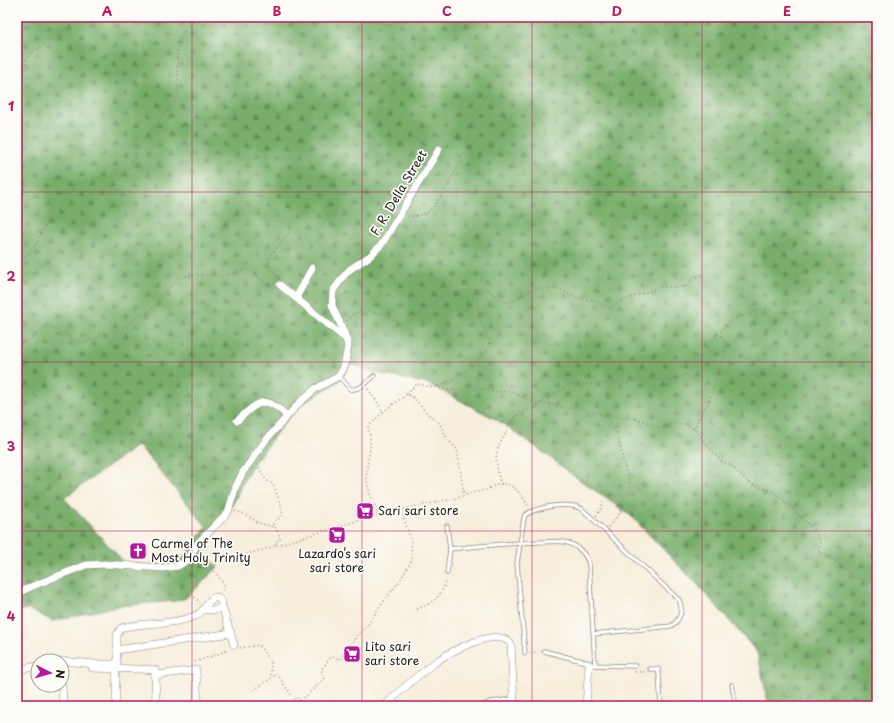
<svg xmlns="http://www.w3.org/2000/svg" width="894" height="723" viewBox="0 0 894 723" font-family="'Playpen Sans',sans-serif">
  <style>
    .forest { fill: url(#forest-firs); stroke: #4a6544; fill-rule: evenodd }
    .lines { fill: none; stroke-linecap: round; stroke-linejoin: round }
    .service-casing { stroke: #8a857c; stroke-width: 5 }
    .minor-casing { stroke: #8a857c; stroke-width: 8 }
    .path { stroke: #8a857c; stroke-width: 1.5; stroke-dasharray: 1 3; stroke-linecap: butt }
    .service { stroke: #fff; stroke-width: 3.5 }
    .minor { stroke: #fff; stroke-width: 7 }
    .grid { fill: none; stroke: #c2185b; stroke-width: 1; stroke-opacity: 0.55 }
    .labels { text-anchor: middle; stroke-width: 3.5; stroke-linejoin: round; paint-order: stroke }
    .street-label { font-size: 12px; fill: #1c1c1c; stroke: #fdfcf7 }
    .poi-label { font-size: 12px; fill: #1c1c1c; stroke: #fdfcf7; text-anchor: start }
    .neatline { fill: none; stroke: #c2185b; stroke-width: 1.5 }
    .grid-label { font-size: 13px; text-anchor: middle; font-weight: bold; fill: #c2185b }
  </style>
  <defs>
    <pattern id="forest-firs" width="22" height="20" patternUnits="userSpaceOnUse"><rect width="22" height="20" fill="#78ae6b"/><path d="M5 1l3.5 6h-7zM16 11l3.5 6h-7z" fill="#628d57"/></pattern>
  </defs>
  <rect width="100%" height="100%" fill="#fdfcf7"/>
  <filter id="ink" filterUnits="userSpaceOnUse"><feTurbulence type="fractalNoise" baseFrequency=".025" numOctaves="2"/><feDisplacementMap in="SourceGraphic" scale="8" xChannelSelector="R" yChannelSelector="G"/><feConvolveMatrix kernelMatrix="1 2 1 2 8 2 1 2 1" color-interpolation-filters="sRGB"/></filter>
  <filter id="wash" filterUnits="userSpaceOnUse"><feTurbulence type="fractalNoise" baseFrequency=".012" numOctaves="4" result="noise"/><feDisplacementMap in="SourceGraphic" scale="16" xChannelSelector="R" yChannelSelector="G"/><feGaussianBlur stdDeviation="0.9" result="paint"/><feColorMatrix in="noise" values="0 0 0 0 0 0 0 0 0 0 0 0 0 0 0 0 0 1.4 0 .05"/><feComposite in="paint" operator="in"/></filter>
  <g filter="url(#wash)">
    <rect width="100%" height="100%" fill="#f7eedc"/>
    <path class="forest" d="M17,17H877V706H769L757,652L698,585L630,515L570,473L547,455L499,421L429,384L376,373L351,364L341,380L300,405L288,418L253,464L242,484L235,500L221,522L201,547L206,555L218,567L186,598L175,601L118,606L53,621L28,609L17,611ZM138,445L207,527L194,541L187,554L177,562L169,565H145L124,562L64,498Z"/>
  </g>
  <g filter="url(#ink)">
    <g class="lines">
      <g class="service-casing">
        <g id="service">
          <path d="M339,376L350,389C359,391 367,382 374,376"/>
          <path d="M447,526L450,549L447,573"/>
          <path d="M450,549C480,546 510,543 540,542C549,542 559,540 568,543C578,546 586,554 589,564L595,664L589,665"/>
          <path d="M544,651L590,663"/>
          <path d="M525,653L517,563L524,518L525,515C538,507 568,501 582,509L679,600C684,609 680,621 671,626L594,634"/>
          <path d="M592,665L635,666"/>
          <path d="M650,669H658L659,674L661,706"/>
          <path d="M732,685L736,706"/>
          <path d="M481,706L490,702L513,699"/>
        </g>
      </g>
      <g class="minor-casing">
        <g id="minor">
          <path d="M280,285L346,339"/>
          <path d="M296,298L312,268"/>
          <path d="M237,421C258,402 264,393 287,416"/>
          <path d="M17,593L40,583L86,565L104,564L163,568L178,566L186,561L198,543L228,512L236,486L243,472L265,441L300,402L315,389L339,376L344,367L348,346L344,332L334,310L332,305L333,291L343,277L349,270L370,256L382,244L439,149"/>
          <path d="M222,606L234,645"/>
          <path d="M117,650L231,633"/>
          <path d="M62,661L95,664H117V635L121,628C145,621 171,626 195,616C206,612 208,597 217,597L222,602L220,608L216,610H205"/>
          <path d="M92,668C113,669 134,668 155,670L156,706"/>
          <path d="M17,670L38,666"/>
          <path d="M116,670V706"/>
          <path d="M155,675L196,670L198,706"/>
          <path d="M62,685L63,706"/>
          <path d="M291,706L297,702"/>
          <path d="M384,706C401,691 418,674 436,662C450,651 498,626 511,644L514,706"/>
          <path d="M586,706L589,665"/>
        </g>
      </g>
      <g class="path">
        <path d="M88,17L103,20L113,17"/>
        <path d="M17,91L26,60L34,50L52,40L64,29L83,17"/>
        <path d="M408,216C413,217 423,215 428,212C440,203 463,158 468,143C470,138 469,131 471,125C478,110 486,97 491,81"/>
        <path d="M17,259C36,252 35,244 44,228C46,225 49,223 52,220C59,210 65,199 72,189C85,175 110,183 125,170C132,165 133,157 137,150C144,140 151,129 159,120C164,113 173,108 176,99C181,80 174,60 179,41C182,33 189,26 192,17"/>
        <path d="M280,278L275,274L269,266L270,256L293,227"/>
        <path d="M347,321L355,313L365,309L376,313L385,314L393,320L402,323L415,318L442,296L466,290L486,288L499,299L508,303L534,288H543L561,290L579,299L593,300L610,308L623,300L647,292L659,287H684L693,279L703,274"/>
        <path d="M17,343C30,342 39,334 47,324L74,340L84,343L104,334L121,330L129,325L136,318L149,312L155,306L159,298L179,278L192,275L224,276L246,269L255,272L261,279L272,287"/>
        <path d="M436,387L450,390L482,389L496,392L511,391L531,402L541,403L568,385L626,383L640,379L671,381L686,374L696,364L718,334L732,320L763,309L780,312L811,311"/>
        <path d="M368,389L379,405L383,412L368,427C373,444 369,450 367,467C365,482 371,501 379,514"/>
        <path d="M407,394L417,384C422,385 429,387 435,387C448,386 487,358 489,345C490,340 483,327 481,322C477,312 478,300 476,289"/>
        <path d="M383,412L407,394L414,398L424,410L440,424L448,440L457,449L464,495"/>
        <path d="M605,416L618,435L624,465L630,483L629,491L627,496H618L610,494L608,496"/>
        <path d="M694,429L703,410L708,404L726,349L724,341L720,333"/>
        <path d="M257,464C261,472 264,481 273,484L283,511L281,517L275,520L272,527"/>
        <path d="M502,484L499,479L496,458L498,447L505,435L510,421L521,412L533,409L541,403L568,408L578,407L605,416L631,418L648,422L657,427L675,424H686L694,429L721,461L730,465L751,484L775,492L814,530L820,540L819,552L840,564L856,578L873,582L877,576"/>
        <path d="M235,511L245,514L258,523L275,527L278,532L280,539L275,542L276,545"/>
        <path d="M596,516L601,509L604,499"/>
        <path d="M608,527L618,516L623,507L632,512"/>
        <path d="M212,568L226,587L222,590"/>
        <path d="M189,591L200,603"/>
        <path d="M187,592L216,564L379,514L458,498C467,494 475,492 485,490C490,488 495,485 500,484C513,482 523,496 528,506"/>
        <path d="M417,609C433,604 443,595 446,579"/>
        <path d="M240,648L259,645L271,663V677"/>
        <path d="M530,653L538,652"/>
        <path d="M195,662L229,650"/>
        <path d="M635,672H646"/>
        <path d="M254,690L277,674L292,696"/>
        <path d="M304,698L325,678L321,670L331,657L340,659L357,636L370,622L378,609L399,582L412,560L411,540L401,510"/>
      </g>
      <use href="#service" class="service"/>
      <use href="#minor" class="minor"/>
    </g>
  </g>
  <path class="grid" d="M192,17V706M362,17V706M532,17V706M702,17V706M17,192H877M17,362H877M17,531H877"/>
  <defs>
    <g id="supermarket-square" transform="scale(0.9)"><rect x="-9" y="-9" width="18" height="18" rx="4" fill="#b5179e" stroke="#fdfcf7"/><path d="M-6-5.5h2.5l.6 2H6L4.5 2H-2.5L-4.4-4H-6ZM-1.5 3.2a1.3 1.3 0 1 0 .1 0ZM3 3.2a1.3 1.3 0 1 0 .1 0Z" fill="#fff"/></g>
    <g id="church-square" transform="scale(0.9)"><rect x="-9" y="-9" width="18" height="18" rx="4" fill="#b5179e" stroke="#fdfcf7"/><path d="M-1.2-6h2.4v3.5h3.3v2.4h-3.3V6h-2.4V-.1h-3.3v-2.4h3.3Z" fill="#fff"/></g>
  </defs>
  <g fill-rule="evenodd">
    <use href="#supermarket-square" x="365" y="511"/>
    <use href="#supermarket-square" x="337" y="535"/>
    <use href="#church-square" x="138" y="551"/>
    <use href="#supermarket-square" x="352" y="654"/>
  </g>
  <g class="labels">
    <g class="street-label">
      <text transform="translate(399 193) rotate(-59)" y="4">F. R. Della Street</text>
    </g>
    <g class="poi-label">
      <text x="378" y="515">Sari sari store</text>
      <text x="151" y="548">Carmel of The<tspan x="151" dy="14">Most Holy Trinity</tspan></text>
      <text x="337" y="558" text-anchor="middle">Lazardo’s sari<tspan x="337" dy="14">sari store</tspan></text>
      <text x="365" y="651">Lito sari<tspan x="365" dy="14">sari store</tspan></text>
    </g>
  </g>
  <rect width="894" height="723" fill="none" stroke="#fdfcf7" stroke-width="44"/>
  <g transform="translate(50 673) rotate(96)"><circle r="19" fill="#fdfcf7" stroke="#a3a29f"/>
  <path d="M0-3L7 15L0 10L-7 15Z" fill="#b5179e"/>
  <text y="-6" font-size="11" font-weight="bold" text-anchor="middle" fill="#1c1c1c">N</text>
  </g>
  <rect x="22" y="22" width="850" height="679" class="neatline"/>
  <g class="grid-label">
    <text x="107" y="16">A</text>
    <text x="277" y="16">B</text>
    <text x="447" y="16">C</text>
    <text x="617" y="16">D</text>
    <text x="787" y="16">E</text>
    <text x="11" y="111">1</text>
    <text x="11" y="281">2</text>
    <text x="11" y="451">3</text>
    <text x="11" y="621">4</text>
  </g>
</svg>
